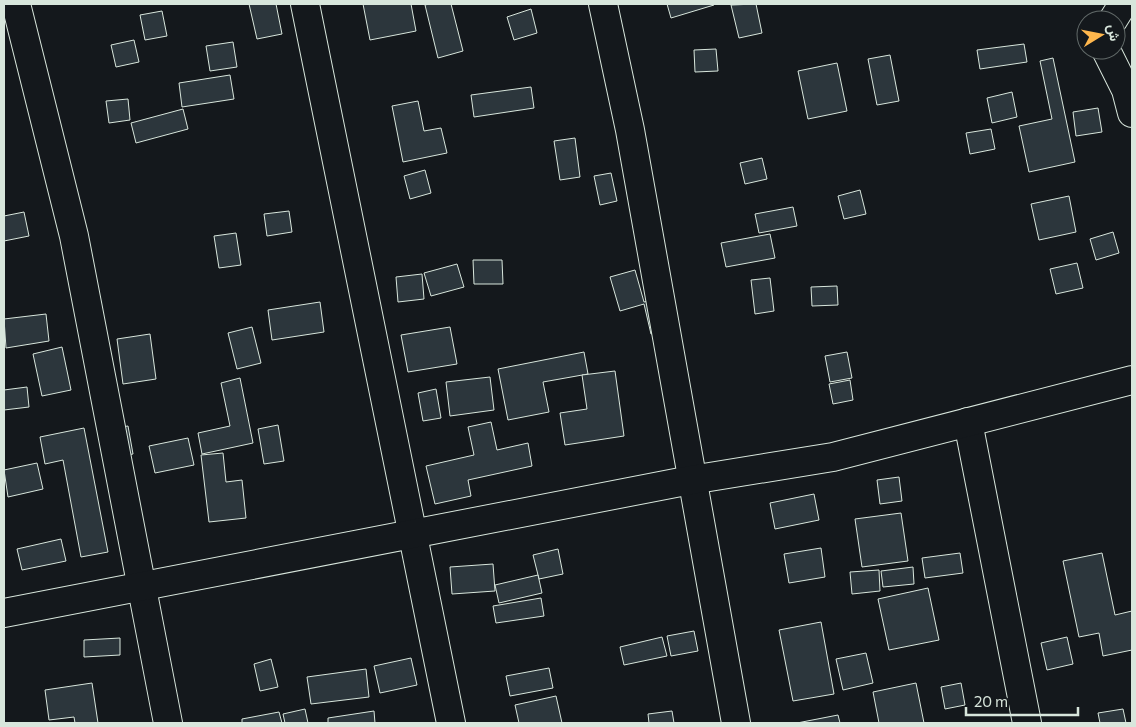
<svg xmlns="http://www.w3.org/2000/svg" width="1136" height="727" viewBox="0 0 1136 727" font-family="Commissioner,Vazirmatn,sans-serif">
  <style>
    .building { fill: #2c363c; stroke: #d8e6dc }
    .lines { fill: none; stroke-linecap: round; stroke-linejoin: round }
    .minor-casing { stroke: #d8e6dc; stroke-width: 30 }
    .minor { stroke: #14181c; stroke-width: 28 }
  </style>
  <rect width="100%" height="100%" fill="#14181c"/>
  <g class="building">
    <path d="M249,4H276L282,34L257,39Z"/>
    <path d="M363,4H411L416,31L370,40Z"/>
    <path d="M429,4H451L463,51L438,58L425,5Z"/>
    <path d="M667,4H713L714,5L671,18Z"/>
    <path d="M756,4L762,33L739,38L731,5Z"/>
    <path d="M531,9L537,33L514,40L507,17Z"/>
    <path d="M162,11L167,36L145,40L140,15Z"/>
    <path d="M134,40L139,62L116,67L111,45Z"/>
    <path d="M233,42L237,67L210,71L206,46Z"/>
    <path d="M1024,44L1027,62L980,69L977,50Z"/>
    <path d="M716,49L718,71L695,72L694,50Z"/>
    <path d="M890,55L899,101L877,105L868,59Z"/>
    <path d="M1053,58L1075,162L1029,172L1019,126L1052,119L1040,61Z"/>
    <path d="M837,63L847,111L808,119L798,71Z"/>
    <path d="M230,75L234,99L182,107L179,83Z"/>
    <path d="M531,87L534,108L474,117L471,95Z"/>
    <path d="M1012,92L1017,117L992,123L987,98Z"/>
    <path d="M128,99L130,120L109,123L106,101Z"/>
    <path d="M418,101L424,131L441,128L447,153L403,162L392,106Z"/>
    <path d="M1098,108L1102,132L1076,136L1073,112Z"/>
    <path d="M183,109L188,129L136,143L131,123Z"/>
    <path d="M991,129L995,149L970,154L966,133Z"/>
    <path d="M575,138L580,177L560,180L554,141Z"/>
    <path d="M762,158L767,179L745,184L740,163Z"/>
    <path d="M425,170L431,193L410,199L404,176Z"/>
    <path d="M611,173L617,201L600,205L594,176Z"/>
    <path d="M860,190L866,214L844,219L838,196Z"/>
    <path d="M1069,196L1076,232L1039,240L1031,204Z"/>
    <path d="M793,207L797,226L759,233L755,214Z"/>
    <path d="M289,211L292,232L267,236L264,214Z"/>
    <path d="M24,212L29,236L4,241V216Z"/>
    <path d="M1113,232L1119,253L1096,260L1090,239Z"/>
    <path d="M236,233L241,265L219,268L214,236Z"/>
    <path d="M770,234L775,258L726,267L721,243Z"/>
    <path d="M473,260H502L503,284H474Z"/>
    <path d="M1077,263L1083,288L1056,294L1050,269Z"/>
    <path d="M457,264L464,287L431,296L424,273Z"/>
    <path d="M635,270L644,302L666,297L674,328L651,334L644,304L620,311L610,277Z"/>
    <path d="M422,274L424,299L398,302L396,277Z"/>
    <path d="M770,278L774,311L755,314L751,280Z"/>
    <path d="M837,286L838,305L812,306L811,287Z"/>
    <path d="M320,302L324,332L272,340L268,310Z"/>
    <path d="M46,314L49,341L6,348L4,319Z"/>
    <path d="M252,327L261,363L237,369L228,333Z"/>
    <path d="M450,327L457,364L408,372L401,335Z"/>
    <path d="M150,334L156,379L123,384L117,339Z"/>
    <path d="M62,347L71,390L42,396L33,354Z"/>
    <path d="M584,352L588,374L543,382L549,412L508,420L498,369Z"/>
    <path d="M847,352L852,378L830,382L825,356Z"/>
    <path d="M615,371L624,436L565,445L560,413L587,409L582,375Z"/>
    <path d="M490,377L494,410L450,416L446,382Z"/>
    <path d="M240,378L253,443L202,454L198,433L230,426L221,383Z"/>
    <path d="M850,380L853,400L833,404L829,384Z"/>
    <path d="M27,387L29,407L4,410V390Z"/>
    <path d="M436,389L441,418L423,421L418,393Z"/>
    <path d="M491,422L497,450L528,443L532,466L468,480L471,496L435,504L426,466L474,455L468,427Z"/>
    <path d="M278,425L284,461L264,464L258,429Z"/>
    <path d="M128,426L133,454L121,456L115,428Z"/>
    <path d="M84,428L108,552L81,557L63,460L45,464L40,437Z"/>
    <path d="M188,438L194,465L155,473L149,446Z"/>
    <path d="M223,453L226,482L242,480L246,518L209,522L201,455Z"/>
    <path d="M37,463L43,489L8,497L4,470Z"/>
    <path d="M899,477L902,501L880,504L877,480Z"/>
    <path d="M814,494L819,520L775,529L770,503Z"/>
    <path d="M901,513L908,561L862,567L855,519Z"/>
    <path d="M61,539L66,561L22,570L17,549Z"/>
    <path d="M821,548L825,577L789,583L784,554Z"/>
    <path d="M558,549L563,574L539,579L533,555Z"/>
    <path d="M960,553L963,573L925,578L922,558Z"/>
    <path d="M1102,553L1115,615L1132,611V650L1103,656L1099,633L1079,637L1063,561Z"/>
    <path d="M493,564L495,591L452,594L450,567Z"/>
    <path d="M913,567L914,584L883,587L881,571Z"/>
    <path d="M879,570L880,591L852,594L850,572Z"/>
    <path d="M538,575L542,593L499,603L495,585Z"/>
    <path d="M928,588L939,640L889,650L878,599Z"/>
    <path d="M541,598L544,616L496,623L493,606Z"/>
    <path d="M821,622L834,694L793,701L779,630Z"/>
    <path d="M694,631L698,651L671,656L667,636Z"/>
    <path d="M662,637L667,656L624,665L620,647Z"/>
    <path d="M1067,637L1073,664L1047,670L1041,643Z"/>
    <path d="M120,638V655L84,657V640Z"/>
    <path d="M866,653L873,683L843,690L836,659Z"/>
    <path d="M411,658L417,685L380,693L374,666Z"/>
    <path d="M271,659L278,687L260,691L254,664Z"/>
    <path d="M549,668L553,688L510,696L506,676Z"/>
    <path d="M366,669L369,697L311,704L307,677Z"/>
    <path d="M92,683L98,723H75L74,717L49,720L45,690Z"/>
    <path d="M916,683L924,723H879L873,692Z"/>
    <path d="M961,683L965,705L945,709L941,687Z"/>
    <path d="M556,696L562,723H519L515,705Z"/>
    <path d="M305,709L308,723H285L283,714Z"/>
    <path d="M1123,709L1126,723H1100L1098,713Z"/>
    <path d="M374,711L375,723H328V718Z"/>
    <path d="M672,711L674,723H649L648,714Z"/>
    <path d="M279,712L282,723H242V719Z"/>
    <path d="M838,715L840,723H797Z"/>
  </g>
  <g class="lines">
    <g class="minor-casing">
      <g id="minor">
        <path d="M16,4L74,236L168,723"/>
        <path d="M305,4L451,723"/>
        <path d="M603,4L630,130L736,723"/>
        <path d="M1113,20L1123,4"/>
        <path d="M1106,50L1126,90L1132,113"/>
        <path d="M968,422L1027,723"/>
        <path d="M4,613L691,480L833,457L1132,380"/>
      </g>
    </g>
    <use href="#minor" class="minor"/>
  </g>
  <rect width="1136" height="727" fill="none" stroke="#d8e6dc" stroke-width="10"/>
  <g transform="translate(1101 35) rotate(80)"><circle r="24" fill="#14181c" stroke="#626a69"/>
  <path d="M0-4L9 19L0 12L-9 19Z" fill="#ffb74d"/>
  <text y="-8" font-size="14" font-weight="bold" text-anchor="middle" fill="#d8e6dc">ش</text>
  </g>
  <path d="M966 707v8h112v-8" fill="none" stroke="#d8e6dc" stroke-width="2.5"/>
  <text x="974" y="707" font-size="15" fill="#d8e6dc" stroke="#14181c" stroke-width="4" paint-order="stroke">20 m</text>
</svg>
